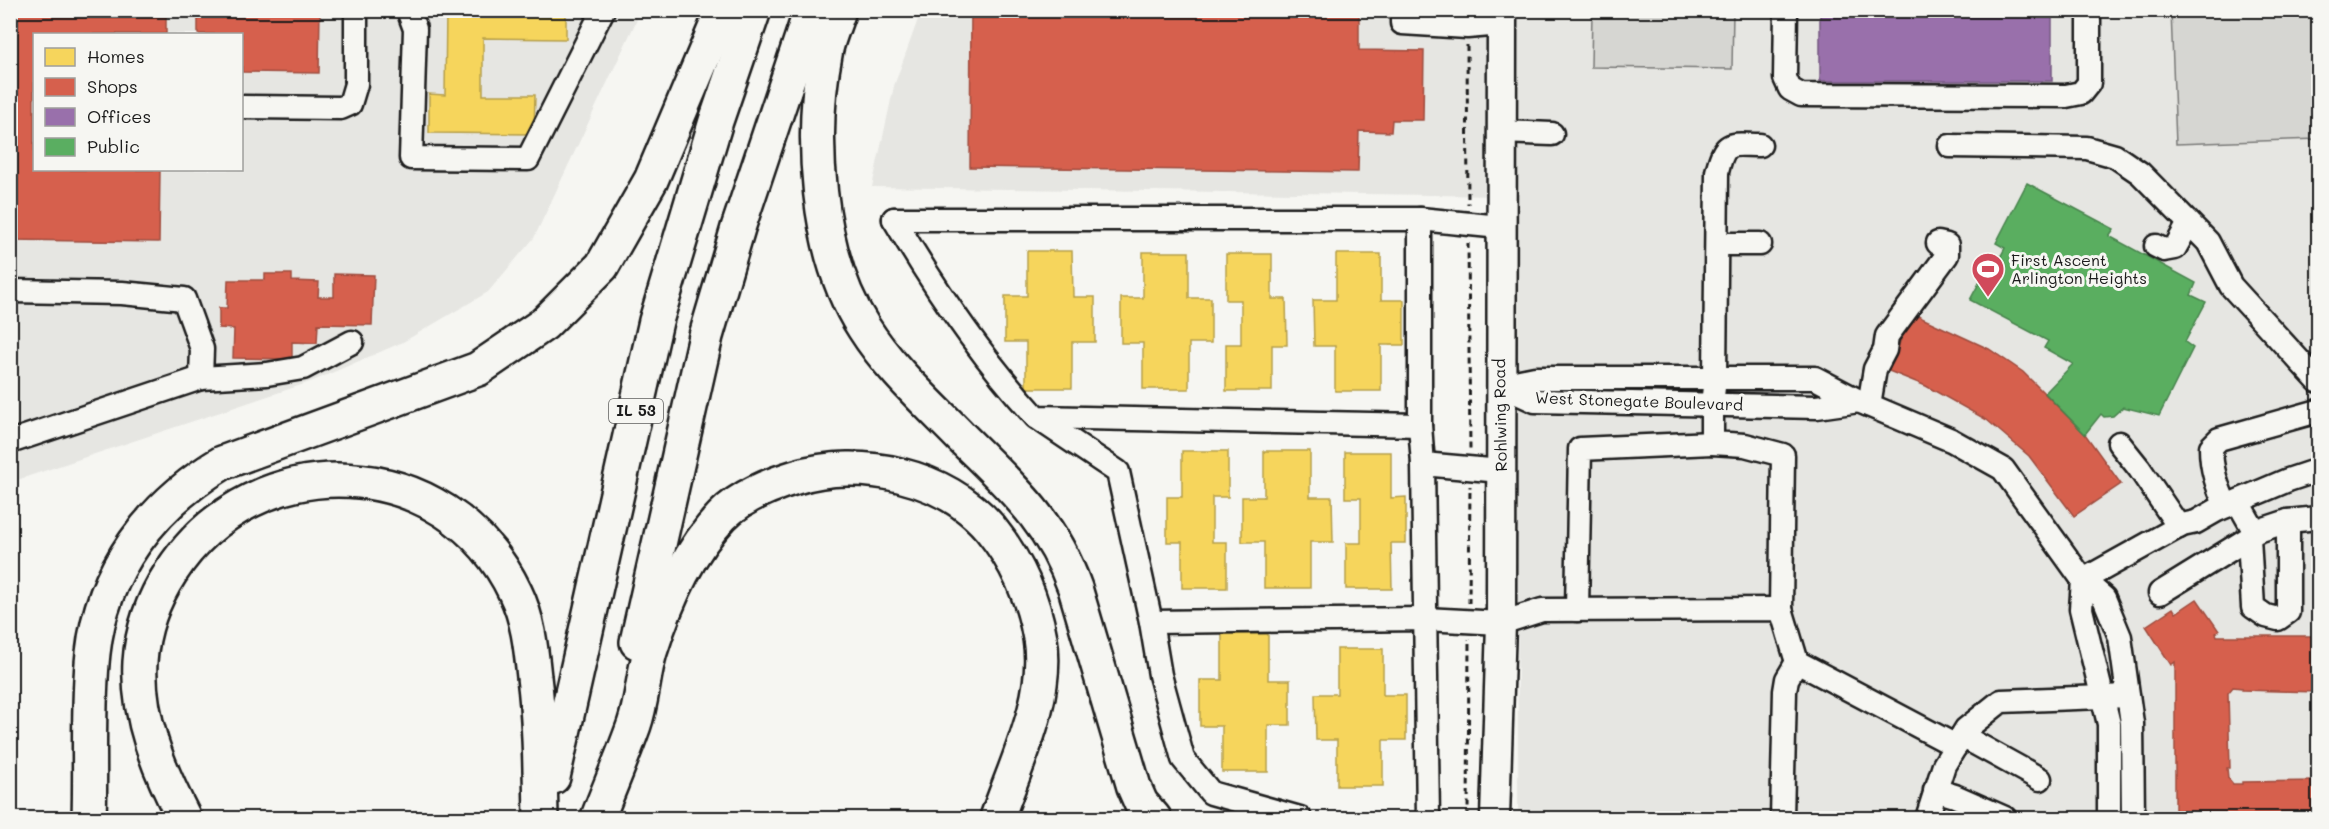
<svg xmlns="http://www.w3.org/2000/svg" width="2329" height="829" viewBox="0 0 2329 829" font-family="Mali,sans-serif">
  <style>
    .built { fill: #e6e6e2; fill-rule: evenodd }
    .green { fill: #d6d6d2; stroke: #797977; stroke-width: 1.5 }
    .homes { fill: #f6d55c; stroke: #b59e49; stroke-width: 1.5 }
    .shops { fill: #d6604d; stroke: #9e4c3e; stroke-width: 1.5 }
    .offices { fill: #9970ab; stroke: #745780; stroke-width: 1.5 }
    .public { fill: #5aae61; stroke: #47824c; stroke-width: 1.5 }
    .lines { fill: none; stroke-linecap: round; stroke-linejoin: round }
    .minor-casing { stroke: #1c1c1c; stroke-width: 27 }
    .major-casing { stroke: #1c1c1c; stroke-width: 33 }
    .highway-casing { stroke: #1c1c1c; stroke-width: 38 }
    .path { stroke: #1c1c1c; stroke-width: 3; stroke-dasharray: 6 4.5; stroke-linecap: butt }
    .minor { stroke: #f6f6f2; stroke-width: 22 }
    .major { stroke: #f6f6f2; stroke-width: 28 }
    .highway { stroke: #f6f6f2; stroke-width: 33 }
    .labels { text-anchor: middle; stroke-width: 6; stroke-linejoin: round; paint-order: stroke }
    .shield { fill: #f6f6f2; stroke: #5d5d5c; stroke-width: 1.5 }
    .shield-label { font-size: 15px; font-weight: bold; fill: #1c1c1c }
    .poi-label { font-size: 16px; fill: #1c1c1c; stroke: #f6f6f2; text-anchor: start }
    .street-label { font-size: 16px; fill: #1c1c1c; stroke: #f6f6f2 }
  </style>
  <rect width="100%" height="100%" fill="#f6f6f2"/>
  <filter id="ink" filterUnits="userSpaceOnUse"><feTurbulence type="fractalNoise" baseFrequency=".0167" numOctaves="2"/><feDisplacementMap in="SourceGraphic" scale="12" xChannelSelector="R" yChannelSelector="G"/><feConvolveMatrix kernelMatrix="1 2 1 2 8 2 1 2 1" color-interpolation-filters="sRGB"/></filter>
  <g filter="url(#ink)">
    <g class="built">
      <path d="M10,11H641L534,238L488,292L403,342L313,381L11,482ZM34,34H242V170H34Z"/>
      <path d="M921,11H1502L1500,196L872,187L894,86Z"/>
      <path d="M1516,11H2318V818H1518Z"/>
    </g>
    <g class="green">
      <path d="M1592,11H1733L1732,69L1591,67Z"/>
      <path d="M2171,11H2317L2318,139L2176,144Z"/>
    </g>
    <g class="homes">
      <path d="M446,10H566V39L483,38V95H535L534,134L429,133V94L445,95Z"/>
      <path d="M1027,251H1072L1073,297H1095V342H1072V388H1026V342H1005V296H1027Z"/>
      <path d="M1143,252H1189V298H1211V343H1189V389H1143V343H1121V298H1143Z"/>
      <path d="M1226,254H1272V299H1286L1287,345H1272V391H1226V344H1241V300H1226Z"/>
      <path d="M1336,254H1381V300H1404V345H1381V391H1335V346H1314L1313,300H1336Z"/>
      <path d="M1182,451H1228V497H1212V542H1227V588H1182V542H1167V497H1182Z"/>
      <path d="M1264,451H1310V497H1332L1333,542H1310V588H1264V542H1242V497H1264Z"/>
      <path d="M1345,452H1391V498L1406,497V543H1391L1392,589H1346V543H1361V498H1345Z"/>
      <path d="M1222,634H1268V680H1290V725H1268V772H1222V726H1200V680H1222Z"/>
      <path d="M1337,649H1383V695H1406V740H1383V786H1337V740H1316L1315,694H1337Z"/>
    </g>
    <g class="shops">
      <path d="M13,10H166V34H34V170H160L159,242L10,240V19H13Z"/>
      <path d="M198,10H320L319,73L242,72V34H198Z"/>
      <path d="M971,10H1359V50L1424,51L1423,120H1392L1391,132L1359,131L1358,172L970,167Z"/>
      <path d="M265,274H292V281L319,282L318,297H334V274L374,275L372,325L318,324L317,343L292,342V359L233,358L234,329L219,328V308H227L228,280H265Z"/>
      <path d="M1911,313L1989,349L2023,372L2085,434L2121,484L2074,516L2029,456L1987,420L1926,386L1889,371Z"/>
      <path d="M2197,599L2219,631L2216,633L2217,636H2318V692L2242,690V688L2233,687L2228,693L2230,768H2227L2228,778L2233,784H2242V782L2318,781V818H2175V662L2171,665L2146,626L2173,608L2176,613Z"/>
    </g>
    <rect class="offices" x="1820" y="10" width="232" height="71"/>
    <path class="public" d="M2027,183L2114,229L2109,236L2196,283L2191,295L2206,302L2185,342L2193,348L2159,416L2123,407L2113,416L2104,417L2101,414L2085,434L2045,393L2073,364L2044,348L2048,341L1970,300L1984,274L1990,276L2005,248L1996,243Z"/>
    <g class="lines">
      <g class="minor-casing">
        <g id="minor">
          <path d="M408,10L415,29L411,158L528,159L603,10"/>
          <path d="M1402,10V23L1467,27L1502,24"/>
          <path d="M1786,10L1785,78L1790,89L1801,95L2066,96L2081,93L2089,83V10"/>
          <path d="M242,107L341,108L350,104L356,84V10"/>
          <path d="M1501,132L1552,134"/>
          <path d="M1760,145C1730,145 1725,139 1717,172L1715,378L1712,405V443L1745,445L1783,455L1781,609"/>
          <path d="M1950,146L2087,148L2115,156L2140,173L2208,242L2231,286L2318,381"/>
          <path d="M894,219C935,289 981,357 1036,417L1420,425"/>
          <path d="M894,219H1420L1500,227"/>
          <path d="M1420,219V425L1423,464L1428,818"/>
          <path d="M1717,244H1760"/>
          <path d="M2156,246L2164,250L2175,248L2189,223"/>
          <path d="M10,291L122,293L184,299L202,349L201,378L10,442"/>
          <path d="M201,378L267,374L303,368L352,342"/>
          <path d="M1535,378H1815L1859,401L1817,407L1535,401L1500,385Z"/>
          <path d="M1859,401L1951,440L2003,469L2083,580L2104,598L2120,637L2132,723L2133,818"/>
          <path d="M1869,405L1875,369L1885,350L1887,336L1947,255V245L1938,243"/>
          <path d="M1036,417L1118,472L1151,622L1160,675L1183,759L1211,793L1300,818"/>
          <path d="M2119,443L2139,468L2179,527"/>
          <path d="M1423,464L1501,471"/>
          <path d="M2226,506C2217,486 2211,469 2211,447L2219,439L2318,411"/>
          <path d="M2255,532L2288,521L2318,518"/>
          <path d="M2249,538L2253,607L2266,616L2278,619L2288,612V521"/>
          <path d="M2083,580L2182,525L2196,522L2217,510L2288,480L2318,470"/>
          <path d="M2083,580L2081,609L2109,724V818"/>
          <path d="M2160,593L2249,538L2255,532L2238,502"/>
          <path d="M1577,610L1580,449L1712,443"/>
          <path d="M1151,622L1425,619L1501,623L1542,610L1781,609L1797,662L1956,746"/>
          <path d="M1962,736L2040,779"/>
          <path d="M1935,790L1955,796L2005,818"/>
          <path d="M1782,818L1785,691L1787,679L1797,662"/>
          <path d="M1927,818L1944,765L1966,729L2001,701L2128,696"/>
        </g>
      </g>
      <g class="major-casing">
        <path id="major" d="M1495,818L1501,623L1502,10"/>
      </g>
      <g class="highway-casing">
        <g id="highway">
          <path d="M839,10C835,23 829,36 826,49C809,134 816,254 864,328C890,369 927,402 961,437C1010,486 1051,520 1075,588L1134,787L1141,803L1154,818"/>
          <path d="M637,642L706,336L738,228L811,10"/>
          <path d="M553,777L656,321L716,121L754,10"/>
          <path d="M598,817C610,786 623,756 634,725C642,702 643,676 650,652C665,604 687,553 722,516C741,496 770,485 796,477C860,457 945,475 990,528C1016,560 1033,598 1040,638C1050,697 1016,763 997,818"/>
          <path d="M89,818C91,764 87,707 93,653C102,570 152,505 222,463L478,369L544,324L602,266L651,180L723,10"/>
          <path d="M184,818C159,770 137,717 140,662C142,630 154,598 171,572C255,442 448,451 515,592C528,618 531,648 534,677C540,724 540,771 541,818"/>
        </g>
      </g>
      <g class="path">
        <path d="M1467,45L1468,204"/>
        <path d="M1468,243L1470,450"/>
        <path d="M1469,603L1470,486"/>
        <path d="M1468,818L1469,639"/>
      </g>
      <use href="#minor" class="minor"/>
      <use href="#major" class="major"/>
      <use href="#highway" class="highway"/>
    </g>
  </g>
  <defs>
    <g id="stadium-pin" transform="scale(1.725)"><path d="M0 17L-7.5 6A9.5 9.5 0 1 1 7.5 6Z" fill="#d1495b" stroke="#f6f6f2"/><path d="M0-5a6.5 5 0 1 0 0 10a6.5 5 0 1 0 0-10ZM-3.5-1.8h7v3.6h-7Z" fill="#fff"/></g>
  </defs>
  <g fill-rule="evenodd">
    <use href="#stadium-pin" x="1988" y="269"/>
  </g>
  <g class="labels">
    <rect class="shield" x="609" y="399" width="54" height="24" rx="4.5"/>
    <g class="shield-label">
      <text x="636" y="416">IL 53</text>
    </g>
    <g class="poi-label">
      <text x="2011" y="266">First Ascent<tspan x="2011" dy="18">Arlington Heights</tspan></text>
    </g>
    <g class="street-label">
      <text transform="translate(1639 401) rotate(2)" y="6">West Stonegate Boulevard</text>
      <text transform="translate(1500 415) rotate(-91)" y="6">Rohlwing Road</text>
    </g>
  </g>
  <rect width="2329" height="829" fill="none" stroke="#f6f6f2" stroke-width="36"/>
  <rect x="18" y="18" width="2293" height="793" fill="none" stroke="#1c1c1c" stroke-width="2" filter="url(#ink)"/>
  <rect x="33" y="33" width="210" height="138" fill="#f6f6f2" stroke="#9f9f9c" stroke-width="1.5"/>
  <rect x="45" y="48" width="30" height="18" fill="#f6d55c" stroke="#9f9f9c" stroke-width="1.5"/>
  <text x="87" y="63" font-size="18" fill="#1c1c1c">Homes</text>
  <rect x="45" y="78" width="30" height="18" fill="#d6604d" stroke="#9f9f9c" stroke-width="1.5"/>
  <text x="87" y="93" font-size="18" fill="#1c1c1c">Shops</text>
  <rect x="45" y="108" width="30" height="18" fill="#9970ab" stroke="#9f9f9c" stroke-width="1.5"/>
  <text x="87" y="123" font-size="18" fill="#1c1c1c">Offices</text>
  <rect x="45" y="138" width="30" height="18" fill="#5aae61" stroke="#9f9f9c" stroke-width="1.5"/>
  <text x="87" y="153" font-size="18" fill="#1c1c1c">Public</text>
</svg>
